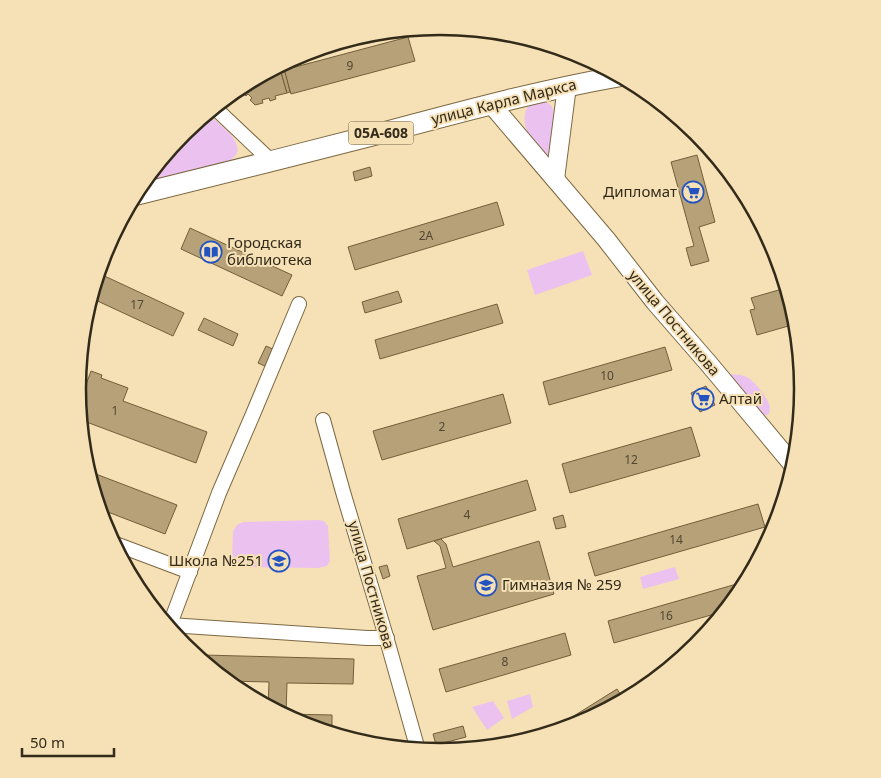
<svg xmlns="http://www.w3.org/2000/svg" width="881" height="778" viewBox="0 0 881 778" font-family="'Noto Sans',sans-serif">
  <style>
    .green { fill: #ebc2ef }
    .building { fill: #b6a179; stroke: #725f39 }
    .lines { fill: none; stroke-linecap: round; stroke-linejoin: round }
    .minor-casing { stroke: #7c6842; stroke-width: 16 }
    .major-casing { stroke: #7c6842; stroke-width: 20 }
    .highway-casing { stroke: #7c6842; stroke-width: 22 }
    .minor { stroke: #fff; stroke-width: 14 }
    .major { stroke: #fff; stroke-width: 18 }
    .highway { stroke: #fff; stroke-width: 20 }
    .labels { text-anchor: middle; stroke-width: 4; stroke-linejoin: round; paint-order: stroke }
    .number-label { font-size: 12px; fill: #544832 }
    .shield { fill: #f6e0b6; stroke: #6e6149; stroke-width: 1 }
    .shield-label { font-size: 14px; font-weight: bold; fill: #332b1a }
    .street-label { font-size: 15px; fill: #332b1a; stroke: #f6e0b6 }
    .poi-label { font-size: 15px; fill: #332b1a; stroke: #f6e0b6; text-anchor: start }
    .rim { fill: none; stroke: #332b1a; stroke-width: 2.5 }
  </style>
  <rect width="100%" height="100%" fill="#f6e0b6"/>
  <g class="green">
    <path d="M546,102C552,105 554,109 554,116L548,159C538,147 522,133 525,115C525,112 527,107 530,105C534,103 541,103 546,102Z"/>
    <path d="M207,114C216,121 250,145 233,158C230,161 226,162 222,163L143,183L184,132Z"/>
    <path d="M583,251L592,275L535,295L527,270Z"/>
    <path d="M731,374C735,375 740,374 744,376C753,378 768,398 770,407C770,411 770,411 768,415H764L730,378Z"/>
    <path d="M318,520L324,521L328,526L330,561L327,566L318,568L240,567L236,564L232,559L233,531L237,525L243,522Z"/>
    <path d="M675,567L679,579L643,589L640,577Z"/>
    <path d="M530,694L533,707L512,719L507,701Z"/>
    <path d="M493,701L504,718L487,730L472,707Z"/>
  </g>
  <g class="building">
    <path d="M503,32L512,33L523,37L506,41Z"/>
    <path d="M408,37L415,61L291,94L284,70Z"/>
    <path d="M276,71L277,74L281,72L287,93L275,96L276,99L270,101L269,98L262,100L263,103L255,105L250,100L252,98L248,94L246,96L241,92L243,90L240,87L262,75L264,77L270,76L269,72Z"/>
    <path d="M281,72H285L290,92L287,93Z"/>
    <path d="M697,155L715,222L699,227L709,261L691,266L686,248L694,246L671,162Z"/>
    <path d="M370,167L372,176L355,181L353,172Z"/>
    <path d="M497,202L504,225L355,270L348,247Z"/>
    <path d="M190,228L292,275L282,296L181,249Z"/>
    <path d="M781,268L796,319L799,345L792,325L757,335L750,310L755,309L751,298L782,289L777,269Z"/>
    <path d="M98,273L184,313L173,336L91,298Z"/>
    <path d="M398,291L402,302L365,313L362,302Z"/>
    <path d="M497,304L503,323L380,359L375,340Z"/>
    <path d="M204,318L238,334L233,346L198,330Z"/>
    <path d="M266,346L275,350L267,367L258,363Z"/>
    <path d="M665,347L672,370L549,405L543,382Z"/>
    <path d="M91,371L102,375L101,378L128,388L123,401L207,432L196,463L81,420L79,401L81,402L86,390H84Z"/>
    <path d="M706,386L715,405L700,412L691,393Z"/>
    <path d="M503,394L511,423L382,460L373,431Z"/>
    <path d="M691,427L700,456L570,493L562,464Z"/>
    <path d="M88,471L177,505L165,534L100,509Z"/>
    <path d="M527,480L536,510L407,549L398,519Z"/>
    <path d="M758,504L765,527L595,576L588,553Z"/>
    <path d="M563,515L566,527L556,529L553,518Z"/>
    <path d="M441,539L446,544L453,567L539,541L554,594L433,630L417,576L446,568L440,546L434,541Z"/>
    <path d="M387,565L390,576L383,579L379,567Z"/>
    <path d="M133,580L146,585L142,595Z"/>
    <path d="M747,581L742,591L725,611L614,643L608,621Z"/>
    <path d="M565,633L571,655L446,692L439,669Z"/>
    <path d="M203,655L354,659L353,684L287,683L286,714L332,715V733L301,724L268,706L269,682L227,681L203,661Z"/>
    <path d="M617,689L624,700L579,724L545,734Z"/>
    <path d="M463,726L466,737L436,745L433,734Z"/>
  </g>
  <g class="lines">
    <g class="minor-casing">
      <g id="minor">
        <path d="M214,107L271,161"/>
        <path d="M323,420L343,492L385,633L418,750"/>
        <path d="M113,543L190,572"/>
        <path d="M170,625L367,638H387"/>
        <path d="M169,627L219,493L253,414L299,304"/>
      </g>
    </g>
    <g class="major-casing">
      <g id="major">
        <path d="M491,104L606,239L655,302L709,364L794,466"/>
        <path d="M555,179L567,86"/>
      </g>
    </g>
    <g class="highway-casing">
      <path id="highway" d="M135,195C213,176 292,156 370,136C453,114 536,91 621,76"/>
    </g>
    <use href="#minor" class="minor"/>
    <use href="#major" class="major"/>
    <use href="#highway" class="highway"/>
  </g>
  <defs>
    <g id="supermarket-ring" transform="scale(1.125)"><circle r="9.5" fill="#f6e0b6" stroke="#2253c0" stroke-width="1.5"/><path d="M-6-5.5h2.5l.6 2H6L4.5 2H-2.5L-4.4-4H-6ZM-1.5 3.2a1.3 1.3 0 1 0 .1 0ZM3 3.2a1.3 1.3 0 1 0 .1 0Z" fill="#2253c0"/></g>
    <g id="library-ring" transform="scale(1.125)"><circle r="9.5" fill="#f6e0b6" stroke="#2253c0" stroke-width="1.5"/><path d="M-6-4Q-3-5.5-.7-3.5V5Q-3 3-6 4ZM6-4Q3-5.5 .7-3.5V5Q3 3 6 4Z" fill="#2253c0"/></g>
    <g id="school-ring" transform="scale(1.125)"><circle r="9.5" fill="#f6e0b6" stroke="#2253c0" stroke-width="1.5"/><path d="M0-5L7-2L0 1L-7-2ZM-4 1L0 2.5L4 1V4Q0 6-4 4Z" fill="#2253c0"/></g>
  </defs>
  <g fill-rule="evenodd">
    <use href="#supermarket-ring" x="693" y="192"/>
    <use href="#library-ring" x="211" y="252"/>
    <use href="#supermarket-ring" x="703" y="399"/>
    <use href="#school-ring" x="279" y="561"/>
    <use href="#school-ring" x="486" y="585"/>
  </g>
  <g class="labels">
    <g class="number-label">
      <text x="350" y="70">9</text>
      <text x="426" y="240">2А</text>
      <text x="137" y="309">17</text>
      <text x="607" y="380">10</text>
      <text x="115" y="415">1</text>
      <text x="442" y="431">2</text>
      <text x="631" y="464">12</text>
      <text x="467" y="519">4</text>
      <text x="676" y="544">14</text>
      <text x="666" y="620">16</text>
      <text x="505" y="666">8</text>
    </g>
    <rect class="shield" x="348.5" y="121.5" width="65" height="23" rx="4"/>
    <g class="shield-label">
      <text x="381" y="138">05А-608</text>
    </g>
    <g class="street-label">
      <text transform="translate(504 102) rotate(-14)" y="5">улица Карла Маркса</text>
      <text transform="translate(674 323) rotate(50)" y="5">улица Постникова</text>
      <text transform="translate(371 585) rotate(74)" y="5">улица Постникова</text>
    </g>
    <g class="poi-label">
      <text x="677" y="197" text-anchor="end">Дипломат</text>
      <text x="227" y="248">Городская<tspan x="227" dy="17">библиотека</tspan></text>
      <text x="719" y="404">Алтай</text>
      <text x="263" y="566" text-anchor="end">Школа №251</text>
      <text x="502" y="590">Гимназия № 259</text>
    </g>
  </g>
  <path d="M0 0H881V778H0ZM86 389a354 354 0 1 1 708 0a354 354 0 1 1-708 0Z" fill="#f6e0b6" fill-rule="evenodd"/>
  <path class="rim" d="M86 389a354 354 0 1 1 708 0a354 354 0 1 1-708 0Z"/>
  <path d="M22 748v8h92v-8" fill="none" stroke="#332b1a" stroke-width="2.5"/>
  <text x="30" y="748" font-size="15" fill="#332b1a" stroke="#f6e0b6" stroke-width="4" paint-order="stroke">50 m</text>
</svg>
